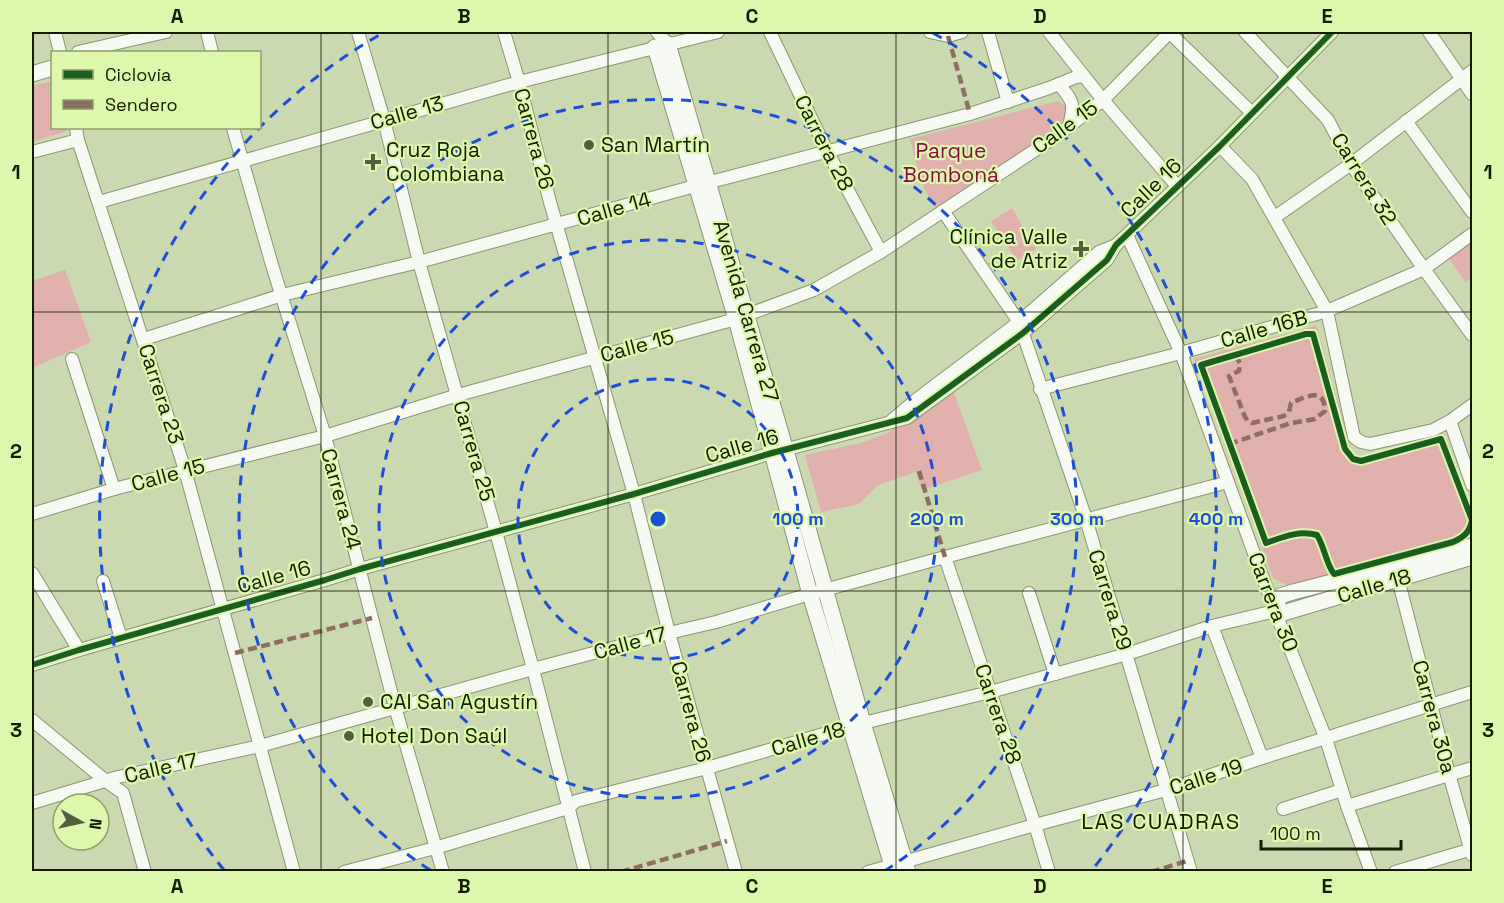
<svg xmlns="http://www.w3.org/2000/svg" width="1504" height="903" viewBox="0 0 1504 903" font-family="'Space Grotesk',sans-serif">
  <style>
    .green { fill: #dfb0ac }
    .lines { fill: none; stroke-linecap: round; stroke-linejoin: round }
    .minor-casing { stroke: #8a9574; stroke-width: 14 }
    .major-casing { stroke: #8a9574; stroke-width: 17 }
    .minor { stroke: #f7f9f3; stroke-width: 12 }
    .major { stroke: #f7f9f3; stroke-width: 15 }
    .quiet { stroke: #8d6e63; stroke-width: 4.5; stroke-dasharray: 9 4.5; stroke-linecap: butt }
    .cycleway-casing { stroke: #ddf8ac; stroke-width: 10 }
    .cycleway { stroke: #1b5e20; stroke-width: 6 }
    .grid { fill: none; stroke: #131c01; stroke-width: 1.5; stroke-opacity: 0.55 }
    .ring { fill: none; stroke: #1d4ed8; stroke-width: 3; stroke-dasharray: 10 8 }
    .poi-dot { fill: #535e3e; stroke: #ddf8ac; stroke-width: 2 }
    .labels { text-anchor: middle; stroke-width: 4.5; stroke-linejoin: round; paint-order: stroke }
    .street-label { font-size: 21px; fill: #131c01; stroke: #ddf8ac }
    .poi-label { font-size: 21px; fill: #131c01; stroke: #ddf8ac; text-anchor: start }
    .park-label { font-size: 21px; fill: #890b41; stroke: #ddf8ac }
    .neighbourhood-label { font-size: 22px; letter-spacing: 1.5px; fill: #131c01; stroke: #ddf8ac }
    .centre { fill: #1d4ed8; stroke: #ddf8ac; stroke-width: 3 }
    .ring-label { font-size: 18px; text-anchor: middle; font-weight: bold; fill: #1d4ed8; stroke: #ddf8ac; stroke-width: 4.5; stroke-linejoin: round; paint-order: stroke }
    .neatline { fill: none; stroke: #131c01; stroke-width: 2 }
    .grid-label { font-size: 20px; text-anchor: middle; font-weight: bold; fill: #131c01 }
  </style>
  <rect width="100%" height="100%" fill="#cbd9b0"/>
  <g class="green">
    <path d="M52,81V128H66L67,131L32,142V86Z"/>
    <path d="M1058,101L1066,106L1068,115L1060,127L938,213L921,182L910,139Z"/>
    <path d="M1012,208L1036,249L1017,261L991,221Z"/>
    <path d="M1472,242V277L1466,282L1449,259Z"/>
    <path d="M65,270L91,342L32,368V281Z"/>
    <path d="M1315,326L1317,327L1352,452L1359,456H1368L1445,434L1472,507V540L1296,590L1273,578L1224,444L1194,359Z"/>
    <path d="M954,393L982,470L922,490L916,472L878,485L859,504L821,512L805,455L861,443L887,433Z"/>
  </g>
  <g class="lines">
    <g class="minor-casing">
      <g id="minor">
        <path d="M55,32L60,52"/>
        <path d="M207,32L212,52"/>
        <path d="M358,32L384,120L419,262L496,532L533,669L585,872"/>
        <path d="M504,32L519,82L550,202L634,494L669,633L736,872"/>
        <path d="M657,32L668,44"/>
        <path d="M770,32L827,151L881,252"/>
        <path d="M930,32L948,36L962,32"/>
        <path d="M988,32L1008,102"/>
        <path d="M1049,32L1103,100L1177,186"/>
        <path d="M1169,32L1252,113"/>
        <path d="M1245,32L1328,120L1351,164L1424,269L1472,335"/>
        <path d="M1429,32L1472,94"/>
        <path d="M78,52L166,32"/>
        <path d="M1059,84C1073,102 1075,102 1069,126"/>
        <path d="M1406,121L1472,212"/>
        <path d="M76,128L78,140L185,470L294,872"/>
        <path d="M233,128L272,265L325,436L395,707L443,872"/>
        <path d="M1220,146L1252,179L1327,311L1354,437L1361,442L1370,444L1433,430L1450,421L1472,405"/>
        <path d="M32,152L78,140"/>
        <path d="M99,202L519,82L718,32"/>
        <path d="M943,211L1019,322L1086,519L1191,872"/>
        <path d="M1275,217L1351,164L1472,71"/>
        <path d="M1127,235L1181,353L1275,611L1326,739L1347,806L1371,872"/>
        <path d="M144,339L282,295L419,262L695,186L970,114L1049,88L1076,77L1084,76"/>
        <path d="M72,359L114,489"/>
        <path d="M1040,389L1181,353L1327,311L1424,269L1472,234"/>
        <path d="M892,420L917,399L1019,322L1099,252L1116,245"/>
        <path d="M1450,421L1472,485"/>
        <path d="M32,514L114,489L325,436L458,395L736,319L814,290L881,252L1058,135L1103,100L1170,32"/>
        <path d="M945,557L1035,825L1049,872"/>
        <path d="M32,573L79,650"/>
        <path d="M1398,579L1449,774L1472,855"/>
        <path d="M103,581L121,638"/>
        <path d="M1029,593L1055,674"/>
        <path d="M1212,626L1262,758"/>
        <path d="M32,665L79,650L325,580L360,569L634,494L772,453L907,418L1023,333L1107,260L1116,245L1220,146L1332,32"/>
        <path d="M32,720L106,781L123,793L145,872"/>
        <path d="M32,803L118,777L260,746L533,669L669,633L716,622L810,594L945,557L1228,482"/>
        <path d="M1347,806L1472,768"/>
        <path d="M1283,809L1342,790"/>
        <path d="M344,872L435,848L568,808L576,801L707,768L851,726L990,692L1127,654L1212,626L1275,611"/>
        <path d="M868,872L1035,825L1166,790L1262,758L1472,692"/>
        <path d="M1395,872L1472,849"/>
      </g>
    </g>
    <g class="major-casing">
      <g id="major">
        <path d="M668,44L791,468L863,723L908,872"/>
        <path d="M655,47L736,319L810,594L894,872"/>
        <path d="M32,74L52,68"/>
        <path d="M1472,546L1293,592L1280,596L1275,611L1283,613L1472,557"/>
      </g>
    </g>
    <use href="#minor" class="minor"/>
    <use href="#major" class="major"/>
    <g class="quiet">
      <path d="M948,36L970,114"/>
      <path d="M1229,444L1291,423L1315,419L1325,411C1325,386 1305,397 1291,403L1289,412L1284,416L1252,423L1248,421L1245,417L1229,376L1239,371L1240,363L1237,358L1230,356"/>
      <path d="M919,471L945,557"/>
      <path d="M235,653L372,618"/>
      <path d="M621,872L727,841"/>
      <path d="M1151,872L1187,861"/>
    </g>
    <g class="cycleway-casing">
      <g id="cycleway">
        <path d="M1306,334H1313L1345,449L1353,459L1361,461L1441,439L1472,520C1470,532 1464,537 1453,542L1334,574C1326,564 1325,548 1317,535C1299,530 1283,537 1266,543L1201,365Z"/>
        <path d="M32,665L79,650L325,580L360,569L634,494L772,453L907,418L1023,333L1107,260L1116,245L1220,146L1332,32"/>
      </g>
    </g>
    <use href="#cycleway" class="cycleway"/>
  </g>
  <path class="grid" d="M321,32V872M608,32V872M896,32V872M1183,32V872M32,312H1472M32,591H1472"/>
  <g class="ring">
    <circle cx="658" cy="519" r="140"/>
    <circle cx="658" cy="519" r="279"/>
    <path d="M430 870A419 419 0 1 1 886 870"/>
    <path d="M224 870A558 558 0 0 1 383 33M933 33A558 558 0 0 1 1092 870"/>
  </g>
  <g class="poi-dot">
    <circle cx="589" cy="145" r="6"/>
    <path d="M370 153h6v6h6v6h-6v6h-6v-6h-6v-6h6z"/>
    <path d="M1078 240h6v6h6v6h-6v6h-6v-6h-6v-6h6z"/>
    <circle cx="368" cy="702" r="6"/>
    <circle cx="349" cy="736" r="6"/>
  </g>
  <g class="labels">
    <g class="street-label">
      <text transform="translate(407 113) rotate(-16)" y="7">Calle 13</text>
      <text transform="translate(1065 127) rotate(-36)" y="7">Calle 15</text>
      <text transform="translate(534 139) rotate(75)" y="7">Carrera 26</text>
      <text transform="translate(824 143) rotate(63)" y="7">Carrera 28</text>
      <text transform="translate(1364 179) rotate(58)" y="7">Carrera 32</text>
      <text transform="translate(1151 188) rotate(-44)" y="7">Calle 16</text>
      <text transform="translate(614 209) rotate(-16)" y="7">Calle 14</text>
      <text transform="translate(746 311) rotate(74)" y="7">Avenida Carrera 27</text>
      <text transform="translate(1264 329) rotate(-16)" y="7">Calle 16B</text>
      <text transform="translate(637 346) rotate(-15)" y="7">Calle 15</text>
      <text transform="translate(161 394) rotate(72)" y="7">Carrera 23</text>
      <text transform="translate(742 446) rotate(-16)" y="7">Calle 16</text>
      <text transform="translate(474 451) rotate(74)" y="7">Carrera 25</text>
      <text transform="translate(168 475) rotate(-15)" y="7">Calle 15</text>
      <text transform="translate(341 499) rotate(75)" y="7">Carrera 24</text>
      <text transform="translate(274 577) rotate(-15)" y="7">Calle 16</text>
      <text transform="translate(1374 586) rotate(-16)" y="7">Calle 18</text>
      <text transform="translate(1110 600) rotate(73)" y="7">Carrera 29</text>
      <text transform="translate(1273 602) rotate(69)" y="7">Carrera 30</text>
      <text transform="translate(630 643) rotate(-15)" y="7">Calle 17</text>
      <text transform="translate(691 712) rotate(75)" y="7">Carrera 26</text>
      <text transform="translate(998 714) rotate(71)" y="7">Carrera 28</text>
      <text transform="translate(1434 717) rotate(75)" y="7">Carrera 30a</text>
      <text transform="translate(808 739) rotate(-16)" y="7">Calle 18</text>
      <text transform="translate(161 768) rotate(-13)" y="7">Calle 17</text>
      <text transform="translate(1206 777) rotate(-18)" y="7">Calle 19</text>
    </g>
    <g class="poi-label">
      <text x="601" y="152">San Martín</text>
      <text x="386" y="157">Cruz Roja<tspan x="386" dy="24">Colombiana</tspan></text>
      <text x="1068" y="244" text-anchor="end">Clínica Valle<tspan x="1068" dy="24">de Atriz</tspan></text>
      <text x="380" y="709">CAI San Agustín</text>
      <text x="361" y="743">Hotel Don Saúl</text>
    </g>
    <g class="park-label">
      <text x="951" y="158">Parque<tspan x="951" dy="24">Bomboná</tspan></text>
    </g>
    <g class="neighbourhood-label">
      <text x="1161" y="829">LAS CUADRAS</text>
    </g>
  </g>
  <circle cx="658" cy="519" r="9" class="centre"/>
  <g class="ring-label">
    <text x="798" y="525">100 m</text>
    <text x="937" y="525">200 m</text>
    <text x="1077" y="525">300 m</text>
    <text x="1216" y="525">400 m</text>
  </g>
  <rect width="1504" height="903" fill="none" stroke="#ddf8ac" stroke-width="66"/>
  <rect x="51" y="51" width="210" height="78" fill="#ddf8ac" stroke="#8ca068" stroke-width="1.5"/>
  <rect x="63" y="70" width="30" height="9" fill="#1b5e20" stroke="#8ca068" stroke-width="1.5"/>
  <text x="105" y="81" font-size="18" fill="#131c01">Ciclovía</text>
  <rect x="63" y="100" width="30" height="9" fill="#8d6e63" stroke="#8ca068" stroke-width="1.5"/>
  <text x="105" y="111" font-size="18" fill="#131c01">Sendero</text>
  <g transform="translate(81 822) rotate(98)"><circle r="28" fill="#ddf8ac" stroke="#8ca068" stroke-width="1.5"/>
  <path d="M0-4.5L10 22L0 15L-10 22Z" fill="#535e3e"/>
  <text y="-9" font-size="16" font-weight="bold" text-anchor="middle" fill="#131c01">N</text>
  </g>
  <path d="M1261 840v9h140v-9" fill="none" stroke="#131c01" stroke-width="3"/>
  <text x="1270" y="840" font-size="18" fill="#131c01" stroke="#ddf8ac" stroke-width="4.5" paint-order="stroke">100 m</text>
  <rect x="33" y="33" width="1438" height="837" class="neatline"/>
  <g class="grid-label">
    <text x="177" y="23">A</text>
    <text x="464" y="23">B</text>
    <text x="752" y="23">C</text>
    <text x="1040" y="23">D</text>
    <text x="1327" y="23">E</text>
    <text x="16" y="179">1</text>
    <text x="1488" y="179">1</text>
    <text x="16" y="458">2</text>
    <text x="1488" y="458">2</text>
    <text x="16" y="737">3</text>
    <text x="1488" y="737">3</text>
    <text x="177" y="893">A</text>
    <text x="464" y="893">B</text>
    <text x="752" y="893">C</text>
    <text x="1040" y="893">D</text>
    <text x="1327" y="893">E</text>
  </g>
</svg>
